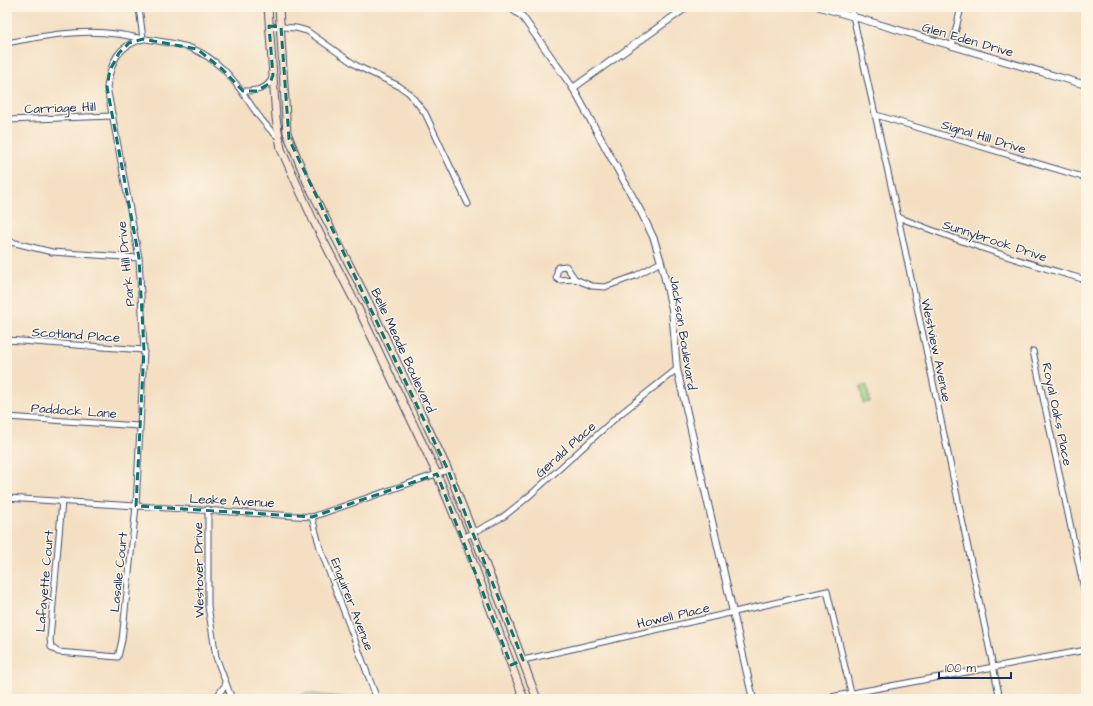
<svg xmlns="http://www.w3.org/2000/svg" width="1093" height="706" viewBox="0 0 1093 706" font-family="'Architects Daughter',sans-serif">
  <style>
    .green { fill: #96cb7d; stroke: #587d6e }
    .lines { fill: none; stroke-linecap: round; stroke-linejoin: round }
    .minor-casing { stroke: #3c496d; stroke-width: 7 }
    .tertiary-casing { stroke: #3c496d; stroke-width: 8 }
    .secondary-casing { stroke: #3c496d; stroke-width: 9 }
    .minor { stroke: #fff; stroke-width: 5 }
    .tertiary { stroke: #fff; stroke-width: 6 }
    .secondary { stroke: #fce5d0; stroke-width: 7 }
    .marked { fill: none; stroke: #0f766e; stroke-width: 3; stroke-dasharray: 8 5; stroke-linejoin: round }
    .labels { text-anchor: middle; stroke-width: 3; stroke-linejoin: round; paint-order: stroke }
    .street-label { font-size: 13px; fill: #1b2f5e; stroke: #fcf5e5 }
  </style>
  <rect width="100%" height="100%" fill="#fcf5e5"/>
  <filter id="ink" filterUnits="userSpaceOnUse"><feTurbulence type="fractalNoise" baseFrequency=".025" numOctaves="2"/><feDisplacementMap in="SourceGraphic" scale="8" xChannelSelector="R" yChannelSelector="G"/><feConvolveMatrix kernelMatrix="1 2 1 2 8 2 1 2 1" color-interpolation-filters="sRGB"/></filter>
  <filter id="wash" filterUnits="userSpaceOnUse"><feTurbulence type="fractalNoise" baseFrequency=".012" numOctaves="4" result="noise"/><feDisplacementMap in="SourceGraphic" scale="16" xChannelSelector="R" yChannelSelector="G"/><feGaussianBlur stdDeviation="0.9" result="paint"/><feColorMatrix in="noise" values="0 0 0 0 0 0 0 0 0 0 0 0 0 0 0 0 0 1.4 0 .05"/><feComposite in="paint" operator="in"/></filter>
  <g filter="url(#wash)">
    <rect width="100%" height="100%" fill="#f4dfc2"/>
    <g class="green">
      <path d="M867,385L870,402L863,403L860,387Z"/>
      <path d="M306,693L359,699H292Z"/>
    </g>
  </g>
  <g filter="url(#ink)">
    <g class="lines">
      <g class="minor-casing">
        <g id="minor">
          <path d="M851,7L898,217L1000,699"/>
          <path d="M269,26L296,28L307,31L357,66L399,86L409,93L425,113L468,204"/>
          <path d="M7,43C42,36 80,29 116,34C126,35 136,38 146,39C180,45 196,44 223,69C245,90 255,118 278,137"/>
          <path d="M952,46L961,7"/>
          <path d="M243,91C256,91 268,90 273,76"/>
          <path d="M876,115L1086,178"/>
          <path d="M7,120L113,116"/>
          <path d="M898,217C960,242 1022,262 1086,280"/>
          <path d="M7,241L52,252L139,258"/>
          <path d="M575,279L566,266L558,267L556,278L559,280L575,279L592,286L605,287L635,276L661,262"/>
          <path d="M7,340L144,350"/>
          <path d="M1033,351L1086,598"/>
          <path d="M7,417L139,426"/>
          <path d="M7,498L312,517L448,470"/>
          <path d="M62,501L50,639L51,647L58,652L118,657L122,640L136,506L144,350L139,258L107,87C111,62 117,46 143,39L139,7"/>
          <path d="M208,509V606L216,657L232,699"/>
          <path d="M312,517L320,548L377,699"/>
          <path d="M463,538L503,517L528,497L619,415L677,369"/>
          <path d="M523,660L827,591L851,693"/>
          <path d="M215,699L226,684"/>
          <path d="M820,699L1086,650"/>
        </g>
      </g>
      <g class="tertiary-casing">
        <g id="tertiary">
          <path d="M509,7L522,16L573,88L641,212L654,239L661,262L672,309L677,369L753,699"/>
          <path d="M820,7L1086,85"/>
          <path d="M573,88L687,7"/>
        </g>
      </g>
      <g class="secondary-casing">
        <g id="secondary">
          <path d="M268,7L276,118L281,149L314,222L358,308L437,474L467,546L524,699"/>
          <path d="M279,7L287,133L307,182L370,305L448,470L504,611L537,699"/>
        </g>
      </g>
      <use href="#minor" class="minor"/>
      <use href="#tertiary" class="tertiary"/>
      <use href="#secondary" class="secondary"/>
    </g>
  </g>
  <path class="marked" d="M269,26L281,27L289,139L448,470L523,660L511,665L437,474L312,517L136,506L144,350L139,258L107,87L110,70L119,53L129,43L143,39L197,49L222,69L243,91H257L270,83L273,75Z"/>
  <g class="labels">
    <g class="street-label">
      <text transform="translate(968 39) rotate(16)" y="5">Glen Eden Drive</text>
      <text transform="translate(60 107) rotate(-2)" y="5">Carriage Hill</text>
      <text transform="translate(984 136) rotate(17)" y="5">Signal Hill Drive</text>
      <text transform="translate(995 240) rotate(18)" y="5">Sunnybrook Drive</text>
      <text transform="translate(125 264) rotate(-96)" y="5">Park Hill Drive</text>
      <text transform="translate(684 333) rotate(81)" y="5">Jackson Boulevard</text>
      <text transform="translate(76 334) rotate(4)" y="5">Scotland Place</text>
      <text transform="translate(404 350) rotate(65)" y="5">Belle Meade Boulevard</text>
      <text transform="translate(937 350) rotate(78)" y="5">Westview Avenue</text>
      <text transform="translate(74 410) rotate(4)" y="5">Paddock Lane</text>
      <text transform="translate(1058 414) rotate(78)" y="5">Royal Oaks Place</text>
      <text transform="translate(565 449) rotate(-42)" y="5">Gerald Place</text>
      <text transform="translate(232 500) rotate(3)" y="5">Leake Avenue</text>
      <text transform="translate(198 570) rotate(-91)" y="5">Westover Drive</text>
      <text transform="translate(118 572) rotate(-84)" y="5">Lasalle Court</text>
      <text transform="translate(44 581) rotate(-85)" y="5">Lafayette Court</text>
      <text transform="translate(353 604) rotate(69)" y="5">Enquirer Avenue</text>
      <text transform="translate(673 615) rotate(-13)" y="5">Howell Place</text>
    </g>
  </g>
  <rect width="1093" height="706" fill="none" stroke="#fcf5e5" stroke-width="24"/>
  <path d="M939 672v6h72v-6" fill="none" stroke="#1b2f5e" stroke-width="2"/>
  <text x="945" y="672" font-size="12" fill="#1b2f5e" stroke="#fcf5e5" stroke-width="3" paint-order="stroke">100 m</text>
</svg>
